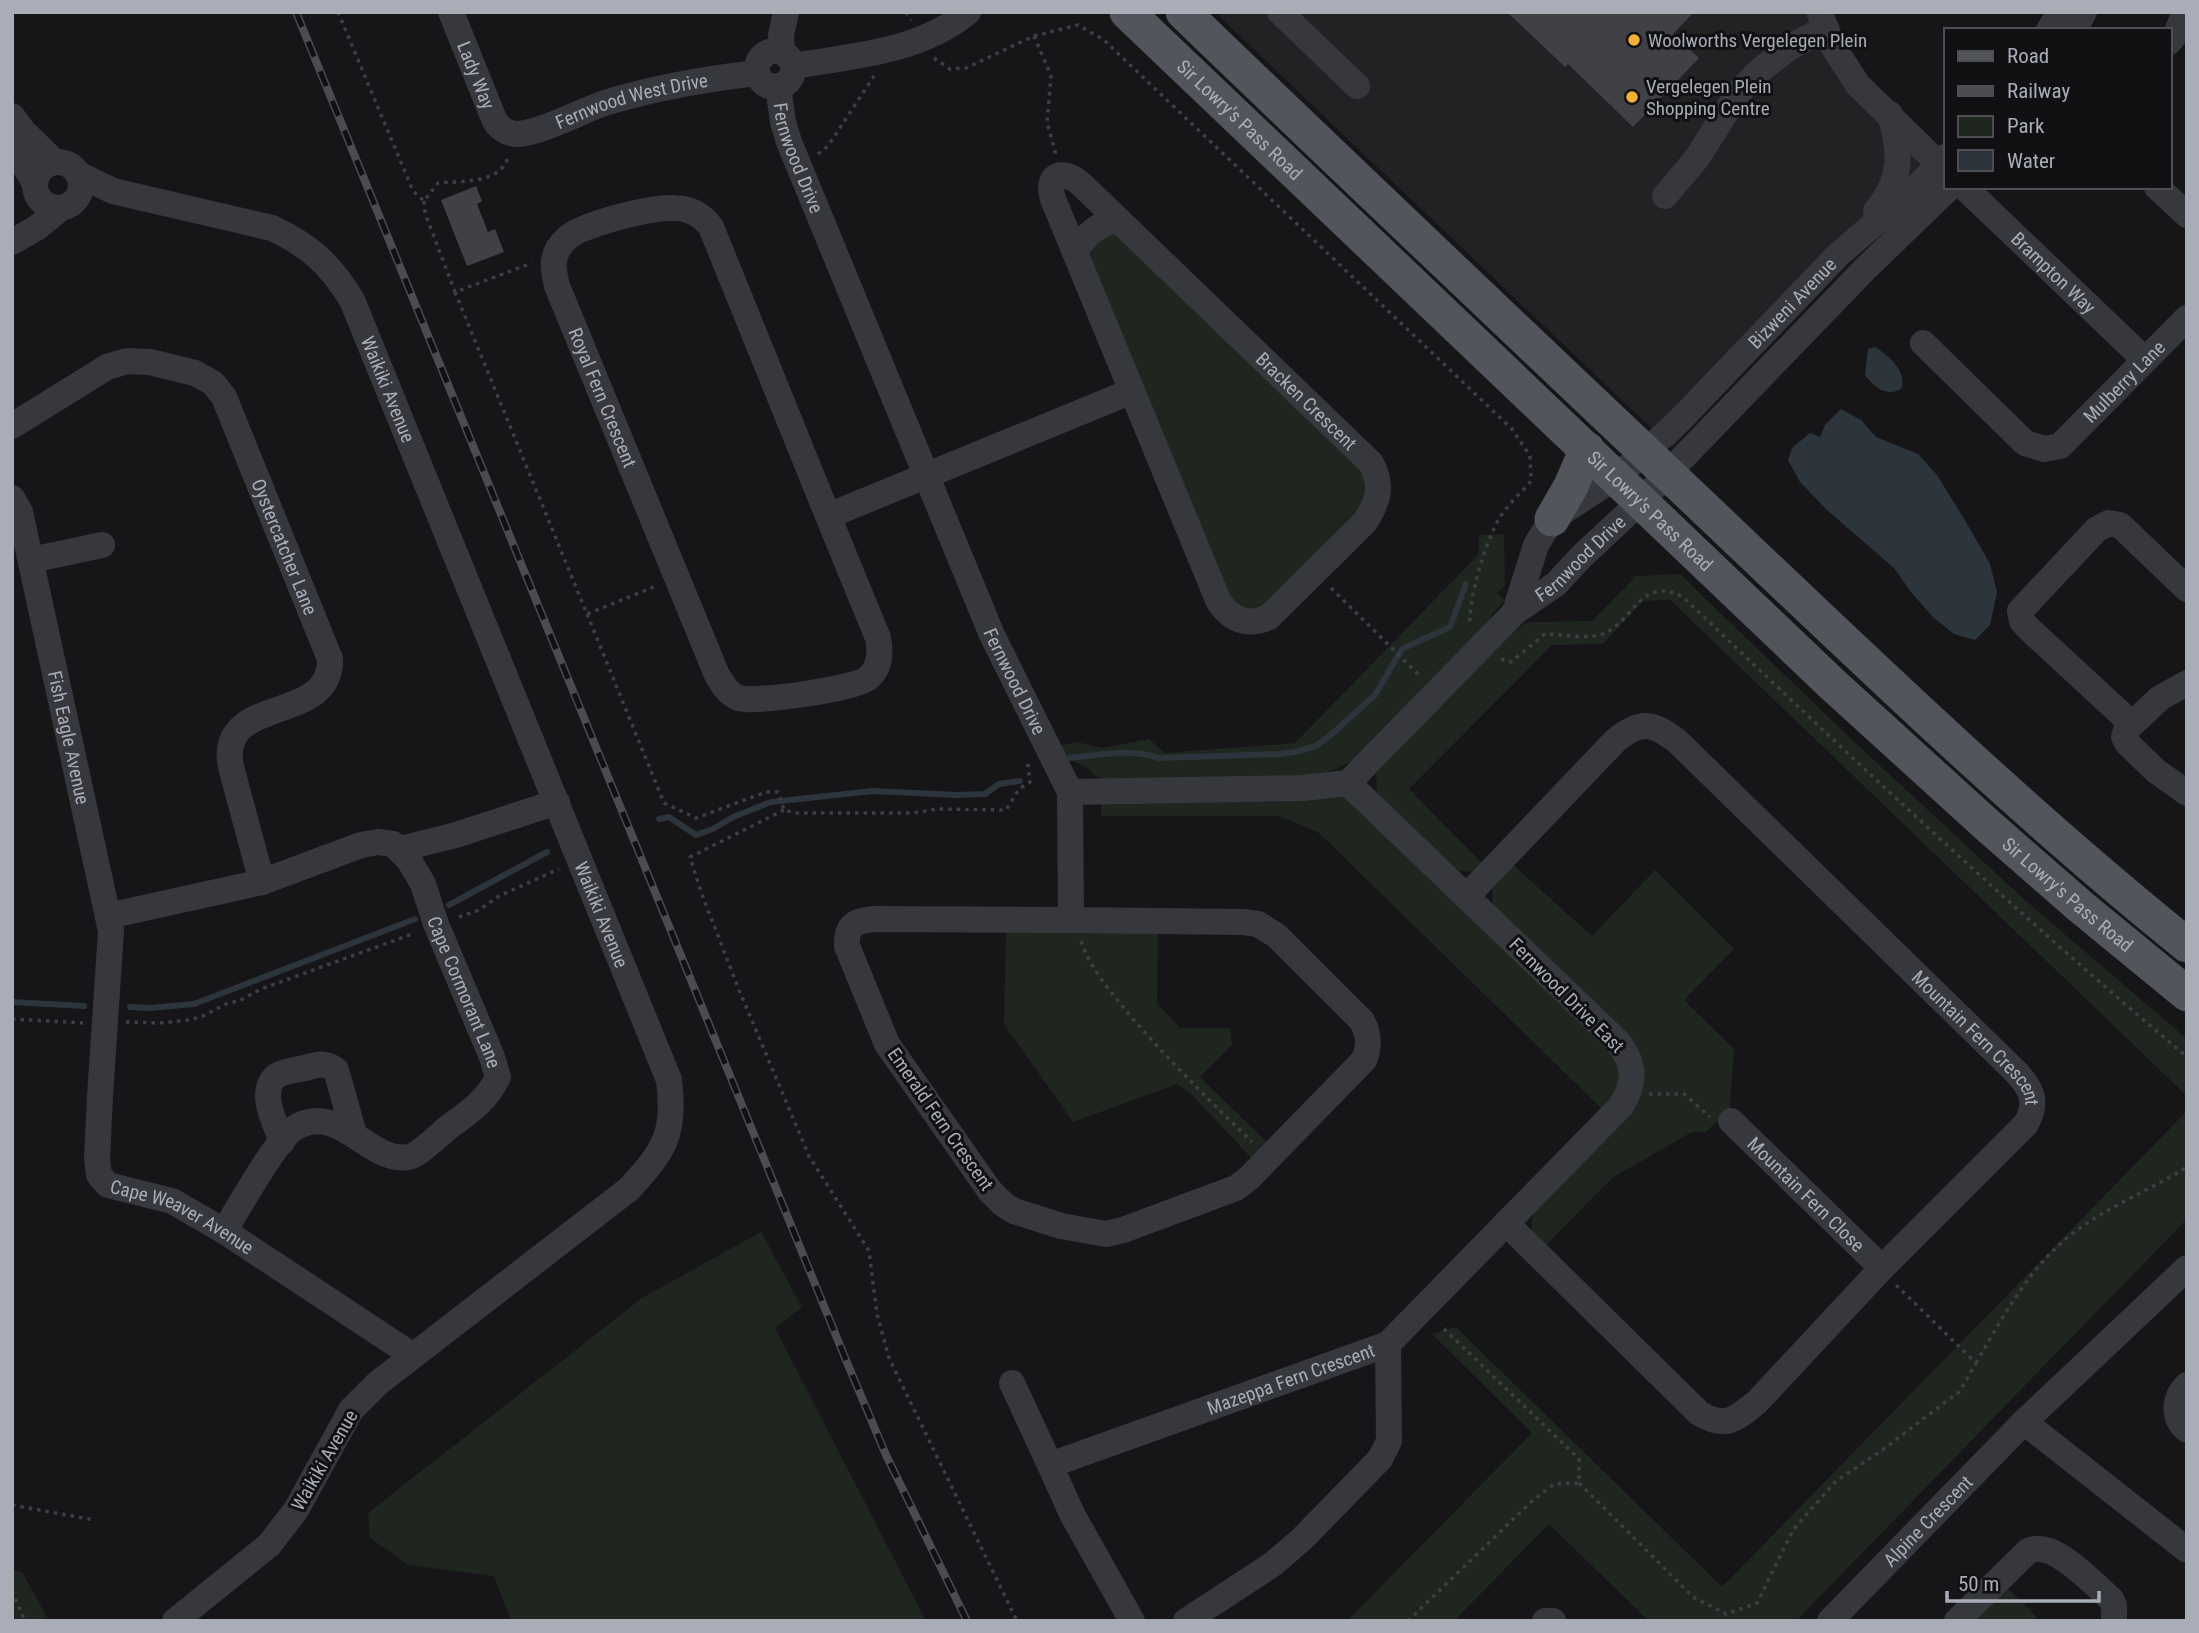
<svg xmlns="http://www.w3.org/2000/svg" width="2199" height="1633" viewBox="0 0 2199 1633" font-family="'Roboto Condensed',sans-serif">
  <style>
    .built { fill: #222225 }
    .green { fill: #1e261f }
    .water { fill: #2c353c }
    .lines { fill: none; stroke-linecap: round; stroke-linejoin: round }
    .stream { stroke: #2c353c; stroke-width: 6 }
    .building { fill: #404145 }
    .path { stroke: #3d3f44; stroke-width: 3.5; stroke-dasharray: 3.5 5; stroke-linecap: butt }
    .minor { stroke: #37383d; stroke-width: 26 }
    .major { stroke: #53555c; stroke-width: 35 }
    .rail-casing { stroke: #4a4c52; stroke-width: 8 }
    .rail { stroke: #111113; stroke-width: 5; stroke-dasharray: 16; stroke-linecap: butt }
    .poi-dot { fill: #f2b134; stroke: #111113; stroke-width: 2.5 }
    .labels { text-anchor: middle; stroke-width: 6; stroke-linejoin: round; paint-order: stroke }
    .poi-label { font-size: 19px; fill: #a8adb8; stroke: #111113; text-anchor: start }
    .street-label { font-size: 19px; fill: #a8adb8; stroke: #111113 }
  </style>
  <rect width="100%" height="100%" fill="#161618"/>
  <path class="built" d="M1222,12H1818L1858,85L1938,164L1672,448L1219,16Z"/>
  <g class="green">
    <path d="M1115,234L1366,474L1367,504L1261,612L1230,605L1086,246L1095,235Z"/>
    <path d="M1504,534L1505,586L1497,593L1505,600L1492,614L1487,625L1353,760L1336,769L1312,778L1103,779L1094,775L1088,768L1071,760L1058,746L1077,742L1101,748L1149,739L1165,753L1295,743L1478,555L1479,535Z"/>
    <path d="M1680,574L1846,734L2026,901L2187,1039V1096L1670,600L1643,601L1603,644L1552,645L1409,789L1485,866L1471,872L1455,870L1377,793L1376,773L1503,640L1527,622L1592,621L1636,576Z"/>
    <path d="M1332,795L1347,797L1614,1056C1627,1080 1617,1090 1604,1111L1319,833L1279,816H1101V802L1304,801Z"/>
    <path d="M1510,862L1592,936L1655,870L1734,949L1684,1000L1734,1049L1730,1108L1706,1132H1692L1612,1178L1543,1248C1533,1235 1528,1227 1534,1211L1642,1075L1493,907L1492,886Z"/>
    <path d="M1006,929L1158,930L1157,1003L1180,1028H1230L1232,1045L1200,1077L1271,1146L1255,1162L1193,1096L1177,1084L1073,1122L1004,1024Z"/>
    <path d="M2187,1111V1219L1796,1621H1649L1549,1524L1454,1621H1347L1532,1433L1432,1334L1456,1327L1722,1587Z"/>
    <path d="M761,1232L802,1307L775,1328L926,1621H511L494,1576L408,1565L370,1538L368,1513L642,1298Z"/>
    <path d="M12,1570L22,1572L49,1621H12Z"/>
    <path d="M2003,1584L2037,1617L2033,1621H1967Z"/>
  </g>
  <g class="water">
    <path d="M1875,347C1888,355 1908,372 1901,389C1886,397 1874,387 1865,375L1868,349Z"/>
    <path d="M1841,409L1861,420L1876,437L1918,454L1937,475L1966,522L1990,564L1997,592L1990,625L1975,640L1954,634L1933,617L1911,592L1894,568L1827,510L1800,482L1788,460L1792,448L1810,433L1820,437L1825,425Z"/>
  </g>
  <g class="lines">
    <g class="stream">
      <path d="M1070,758C1099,755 1130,748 1158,758L1280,754L1295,752L1316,746L1333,733L1375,695L1402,649L1450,627L1466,584"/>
      <path d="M659,819L669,817L696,835L713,829L733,817L771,802L873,791L956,795L985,794L999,784L1020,781"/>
      <path d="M449,905L547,852"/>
      <path d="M12,1002L84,1006"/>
      <path d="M130,1007L150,1008L194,1004L415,919"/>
    </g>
  </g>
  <g class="building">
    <path d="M1507,12H1694L1673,34L1699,58L1633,127L1568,64L1565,67Z"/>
    <path d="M476,186L482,201L477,204L488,232L495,229L504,252L467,266L441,200Z"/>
  </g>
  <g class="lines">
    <g class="path">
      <path d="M338,12L413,191L424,201L438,183C460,181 501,184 508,157"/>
      <path d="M906,12L911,20"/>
      <path d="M1034,36L1078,25L1104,40L1512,429L1530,456L1531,481C1521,493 1507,505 1499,519C1486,540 1468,600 1470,624"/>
      <path d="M934,58L950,69L966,68L1034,36L1051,76L1047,122L1056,155"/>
      <path d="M818,154L828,146L874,76"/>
      <path d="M424,201L425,213L455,292L532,263"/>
      <path d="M455,292L587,614L656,586"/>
      <path d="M1331,588L1420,676"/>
      <path d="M587,614L664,803L696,818L766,792H778L784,810L795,813H913L938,809L1006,810L1019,789L1030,782L1027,759"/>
      <path d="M1501,659L1511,662L1545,634C1559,634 1587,639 1600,635C1633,625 1639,574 1683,597C1847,754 2013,910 2187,1057"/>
      <path d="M784,810L690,857L701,892L739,990L809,1156L869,1251L877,1314L889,1358L1017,1621"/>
      <path d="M459,917L479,910L499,896L559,869"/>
      <path d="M1081,941C1090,968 1110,991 1128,1013C1167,1059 1209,1100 1252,1142"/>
      <path d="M12,1019L83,1023"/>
      <path d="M126,1022L159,1023L188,1020L201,1017L228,1003L239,1001L261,989L415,933"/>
      <path d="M1649,1094H1684L1710,1117"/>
      <path d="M1976,1363C2000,1322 2024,1277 2059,1245C2096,1211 2145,1193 2187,1167"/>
      <path d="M1579,1483L1693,1597L1726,1614L1757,1603L1793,1530L1836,1481L1881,1451L1960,1391L1976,1363L1895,1284"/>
      <path d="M12,1505L94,1520"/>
      <path d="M12,1591L25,1621"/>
      <path d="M1408,1621L1532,1501L1554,1484L1579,1483V1459L1440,1325"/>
    </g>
    <g class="minor">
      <path id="s1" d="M451,12L494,119C500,131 512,136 525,133C549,129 581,111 605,103C656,87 705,79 757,73"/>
      <path d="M1280,12L1357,86"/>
      <path d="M1820,14L1834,48L1858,85L1945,170"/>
      <path d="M2049,30L2060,12"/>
      <path d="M2074,30L2084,12"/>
      <path d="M2169,42L2176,34L2185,12"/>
      <circle cx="775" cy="69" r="18"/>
      <path d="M782,52L781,35L786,12"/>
      <path d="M793,66C852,56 920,52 968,12"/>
      <path id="s2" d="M778,86L783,122L789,142L992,635L1070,792L1071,920L1243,922L1258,924L1277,936L1362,1021C1369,1034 1370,1046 1364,1060L1249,1178L1236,1188L1123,1230L1106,1234L1061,1226L1014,1211L1003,1204L990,1191L887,1044L847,946C846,926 854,921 873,919L1071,920"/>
      <path d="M12,116L23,131L55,162"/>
      <path d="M12,144L34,182"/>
      <circle cx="58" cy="185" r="23"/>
      <path id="s3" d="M78,174L113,191L272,228C310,246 330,264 352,300L669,1080C676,1134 664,1151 629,1189L378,1383L351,1410L296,1510L269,1545L175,1621"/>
      <path id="s4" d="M1964,187L2144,359"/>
      <path d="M2157,187L2187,215"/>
      <path d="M1665,196L1697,158L1738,93L1758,72L1787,49L1826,28"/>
      <path d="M1876,211C1903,179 1901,153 1890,114"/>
      <path d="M12,242L38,227L61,208"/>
      <path d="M1075,251C1087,234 1097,225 1117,219"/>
      <path id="s5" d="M1923,343L2025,443L2044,449L2060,446L2187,318"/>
      <path id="s6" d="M12,426L107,367L127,361L150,362L195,373L213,383L224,397L330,659C332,726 216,693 231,767L262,882"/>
      <path id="s7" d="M12,498L20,512L111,931L100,1096L97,1159L99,1175L108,1185L172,1201L224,1231L412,1355"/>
      <path id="s8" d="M828,516L711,227C702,215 689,208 674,208C650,207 600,221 578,231C569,235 563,241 558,249C551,261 554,273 557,286L717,675C723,685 728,694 739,698C755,703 856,689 868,678C880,668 881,653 878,638L828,516L1132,391L1053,199C1045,172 1065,169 1082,185L1371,463C1383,486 1379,500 1365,522L1269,617C1248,627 1230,620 1218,600L1132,391"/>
      <path d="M31,560L102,545"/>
      <path id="s9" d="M1515,612L1536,545L1552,519L1616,477L1644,453L1679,421L1838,255L1917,187L1945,157"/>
      <path d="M2187,683L2160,698L2126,730L2124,737L2127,743L2156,771L2187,793"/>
      <path d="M2132,724L2027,627L2022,621L2020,611L2097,529L2109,523L2120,525L2187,589"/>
      <path id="s10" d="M1070,792L1303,788L1348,783L1515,612L1556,584L1581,557L1641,501L1865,269L1950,187"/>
      <path d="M400,849L456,835L557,802"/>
      <path id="s11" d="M1467,896L1615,741C1640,720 1652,722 1677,741L2016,1072C2032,1089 2038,1102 2026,1124L1882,1268L1757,1402C1735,1420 1725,1429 1699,1413L1506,1223"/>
      <path id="s12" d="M108,916L262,882L361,845L378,842L393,844L409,860L423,884L436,924L492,1057L498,1077C487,1100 471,1111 450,1126C440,1134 422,1152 412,1156C372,1169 339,1098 293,1129C275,1142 238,1209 224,1231"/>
      <path id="s13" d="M1731,1121L1882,1268"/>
      <path d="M282,1142C276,1124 259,1095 274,1078C281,1071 296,1070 305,1068C318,1064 325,1062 336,1070L354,1134"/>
      <path d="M1012,1383L1050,1465"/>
      <path d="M2187,1385C2174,1398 2172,1417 2187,1430"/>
      <path d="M2024,1422L2187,1550"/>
      <path id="s14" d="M1132,1621L1072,1514L1050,1465L1388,1344L1621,1106C1636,1082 1635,1065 1619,1043L1348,783"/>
      <path d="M1186,1621L1273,1564L1302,1539L1380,1459L1389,1441L1388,1344"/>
      <path d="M1545,1621H1553"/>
      <path id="s15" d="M1830,1621L2024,1422L2187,1268"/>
      <path d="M1957,1621L2027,1552C2051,1536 2093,1584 2111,1599L2114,1605V1621"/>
    </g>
    <g class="major">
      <path id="s16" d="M1127,12L1831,683L1986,824L2081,907L2187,994"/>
      <path d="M1183,12C1355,178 1529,342 1702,506C1860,656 2017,808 2187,945"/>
      <path d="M1552,519L1571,486L1587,449"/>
    </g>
    <g class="rail-casing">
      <path id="rail" d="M296,12L846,1360L886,1455L967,1621"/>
    </g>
    <use href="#rail" class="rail"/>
  </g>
  <g class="poi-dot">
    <circle cx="1634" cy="40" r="7"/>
    <circle cx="1632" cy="97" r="7"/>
  </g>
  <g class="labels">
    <g class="poi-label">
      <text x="1648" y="47">Woolworths Vergelegen Plein</text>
      <text x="1646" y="93">Vergelegen Plein<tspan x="1646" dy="22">Shopping Centre</tspan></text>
    </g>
    <g class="street-label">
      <text dy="7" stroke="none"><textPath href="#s1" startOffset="68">Lady Way</textPath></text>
      <text dy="7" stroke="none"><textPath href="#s1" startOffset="264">Fernwood West Drive</textPath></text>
      <text dy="7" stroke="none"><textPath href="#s16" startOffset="156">Sir Lowry's Pass Road</textPath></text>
      <text dy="7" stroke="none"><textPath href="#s2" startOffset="75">Fernwood Drive</textPath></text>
      <text dy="7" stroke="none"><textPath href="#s4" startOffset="124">Brampton Way</textPath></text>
      <text dy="7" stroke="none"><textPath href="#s9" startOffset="425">Bizweni Avenue</textPath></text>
      <text dy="7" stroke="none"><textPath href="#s5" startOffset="270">Mulberry Lane</textPath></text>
      <text dy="7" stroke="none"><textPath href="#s3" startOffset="408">Waikiki Avenue</textPath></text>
      <text dy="7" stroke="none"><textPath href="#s8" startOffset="640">Royal Fern Crescent</textPath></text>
      <text dy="7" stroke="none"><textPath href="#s8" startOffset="2180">Bracken Crescent</textPath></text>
      <text dy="7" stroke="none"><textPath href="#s16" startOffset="723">Sir Lowry's Pass Road</textPath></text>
      <text dy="7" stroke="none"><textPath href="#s6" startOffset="402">Oystercatcher Lane</textPath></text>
      <text dy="7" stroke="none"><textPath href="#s10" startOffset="602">Fernwood Drive</textPath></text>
      <text dy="7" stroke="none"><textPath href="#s2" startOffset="642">Fernwood Drive</textPath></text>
      <text dy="7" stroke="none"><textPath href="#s7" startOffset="247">Fish Eagle Avenue</textPath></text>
      <text dy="7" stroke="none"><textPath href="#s16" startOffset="1290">Sir Lowry's Pass Road</textPath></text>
      <text dy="7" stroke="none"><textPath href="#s3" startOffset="975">Waikiki Avenue</textPath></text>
      <text dy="7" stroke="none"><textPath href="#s12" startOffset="462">Cape Cormorant Lane</textPath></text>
      <text transform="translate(1567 995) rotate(45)" y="7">Fernwood Drive East</text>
      <text dy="7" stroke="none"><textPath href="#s11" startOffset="707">Mountain Fern Crescent</textPath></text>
      <text transform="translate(941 1119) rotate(55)" y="7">Emerald Fern Crescent</text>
      <text dy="7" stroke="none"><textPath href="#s13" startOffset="105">Mountain Fern Close</textPath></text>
      <text dy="7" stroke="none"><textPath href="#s7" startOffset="784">Cape Weaver Avenue</textPath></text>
      <text dy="7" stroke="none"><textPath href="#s14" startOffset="432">Mazeppa Fern Crescent</textPath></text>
      <text transform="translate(324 1460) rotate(-60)" y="7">Waikiki Avenue</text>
      <text dy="7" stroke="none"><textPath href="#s15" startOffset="140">Alpine Crescent</textPath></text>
    </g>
  </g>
  <rect width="2199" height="1633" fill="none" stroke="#a8adb8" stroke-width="28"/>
  <rect x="1944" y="28" width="228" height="161" fill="#111113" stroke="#4d4f55" stroke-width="2"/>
  <rect x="1958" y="51" width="35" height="10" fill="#53555c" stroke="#4d4f55" stroke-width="2"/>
  <text x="2007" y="63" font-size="21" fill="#a8adb8">Road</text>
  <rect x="1958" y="86" width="35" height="10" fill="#4a4c52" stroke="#4d4f55" stroke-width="2"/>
  <text x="2007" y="98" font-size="21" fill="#a8adb8">Railway</text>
  <rect x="1958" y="116" width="35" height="21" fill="#1e261f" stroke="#4d4f55" stroke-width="2"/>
  <text x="2007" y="133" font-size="21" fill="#a8adb8">Park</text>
  <rect x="1958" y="150" width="35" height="21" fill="#2c353c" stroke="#4d4f55" stroke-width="2"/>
  <text x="2007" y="168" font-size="21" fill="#a8adb8">Water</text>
  <path d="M1947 1591v10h152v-10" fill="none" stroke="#a8adb8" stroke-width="3.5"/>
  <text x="1958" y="1591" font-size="21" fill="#a8adb8" stroke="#111113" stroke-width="5" paint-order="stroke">50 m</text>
</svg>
